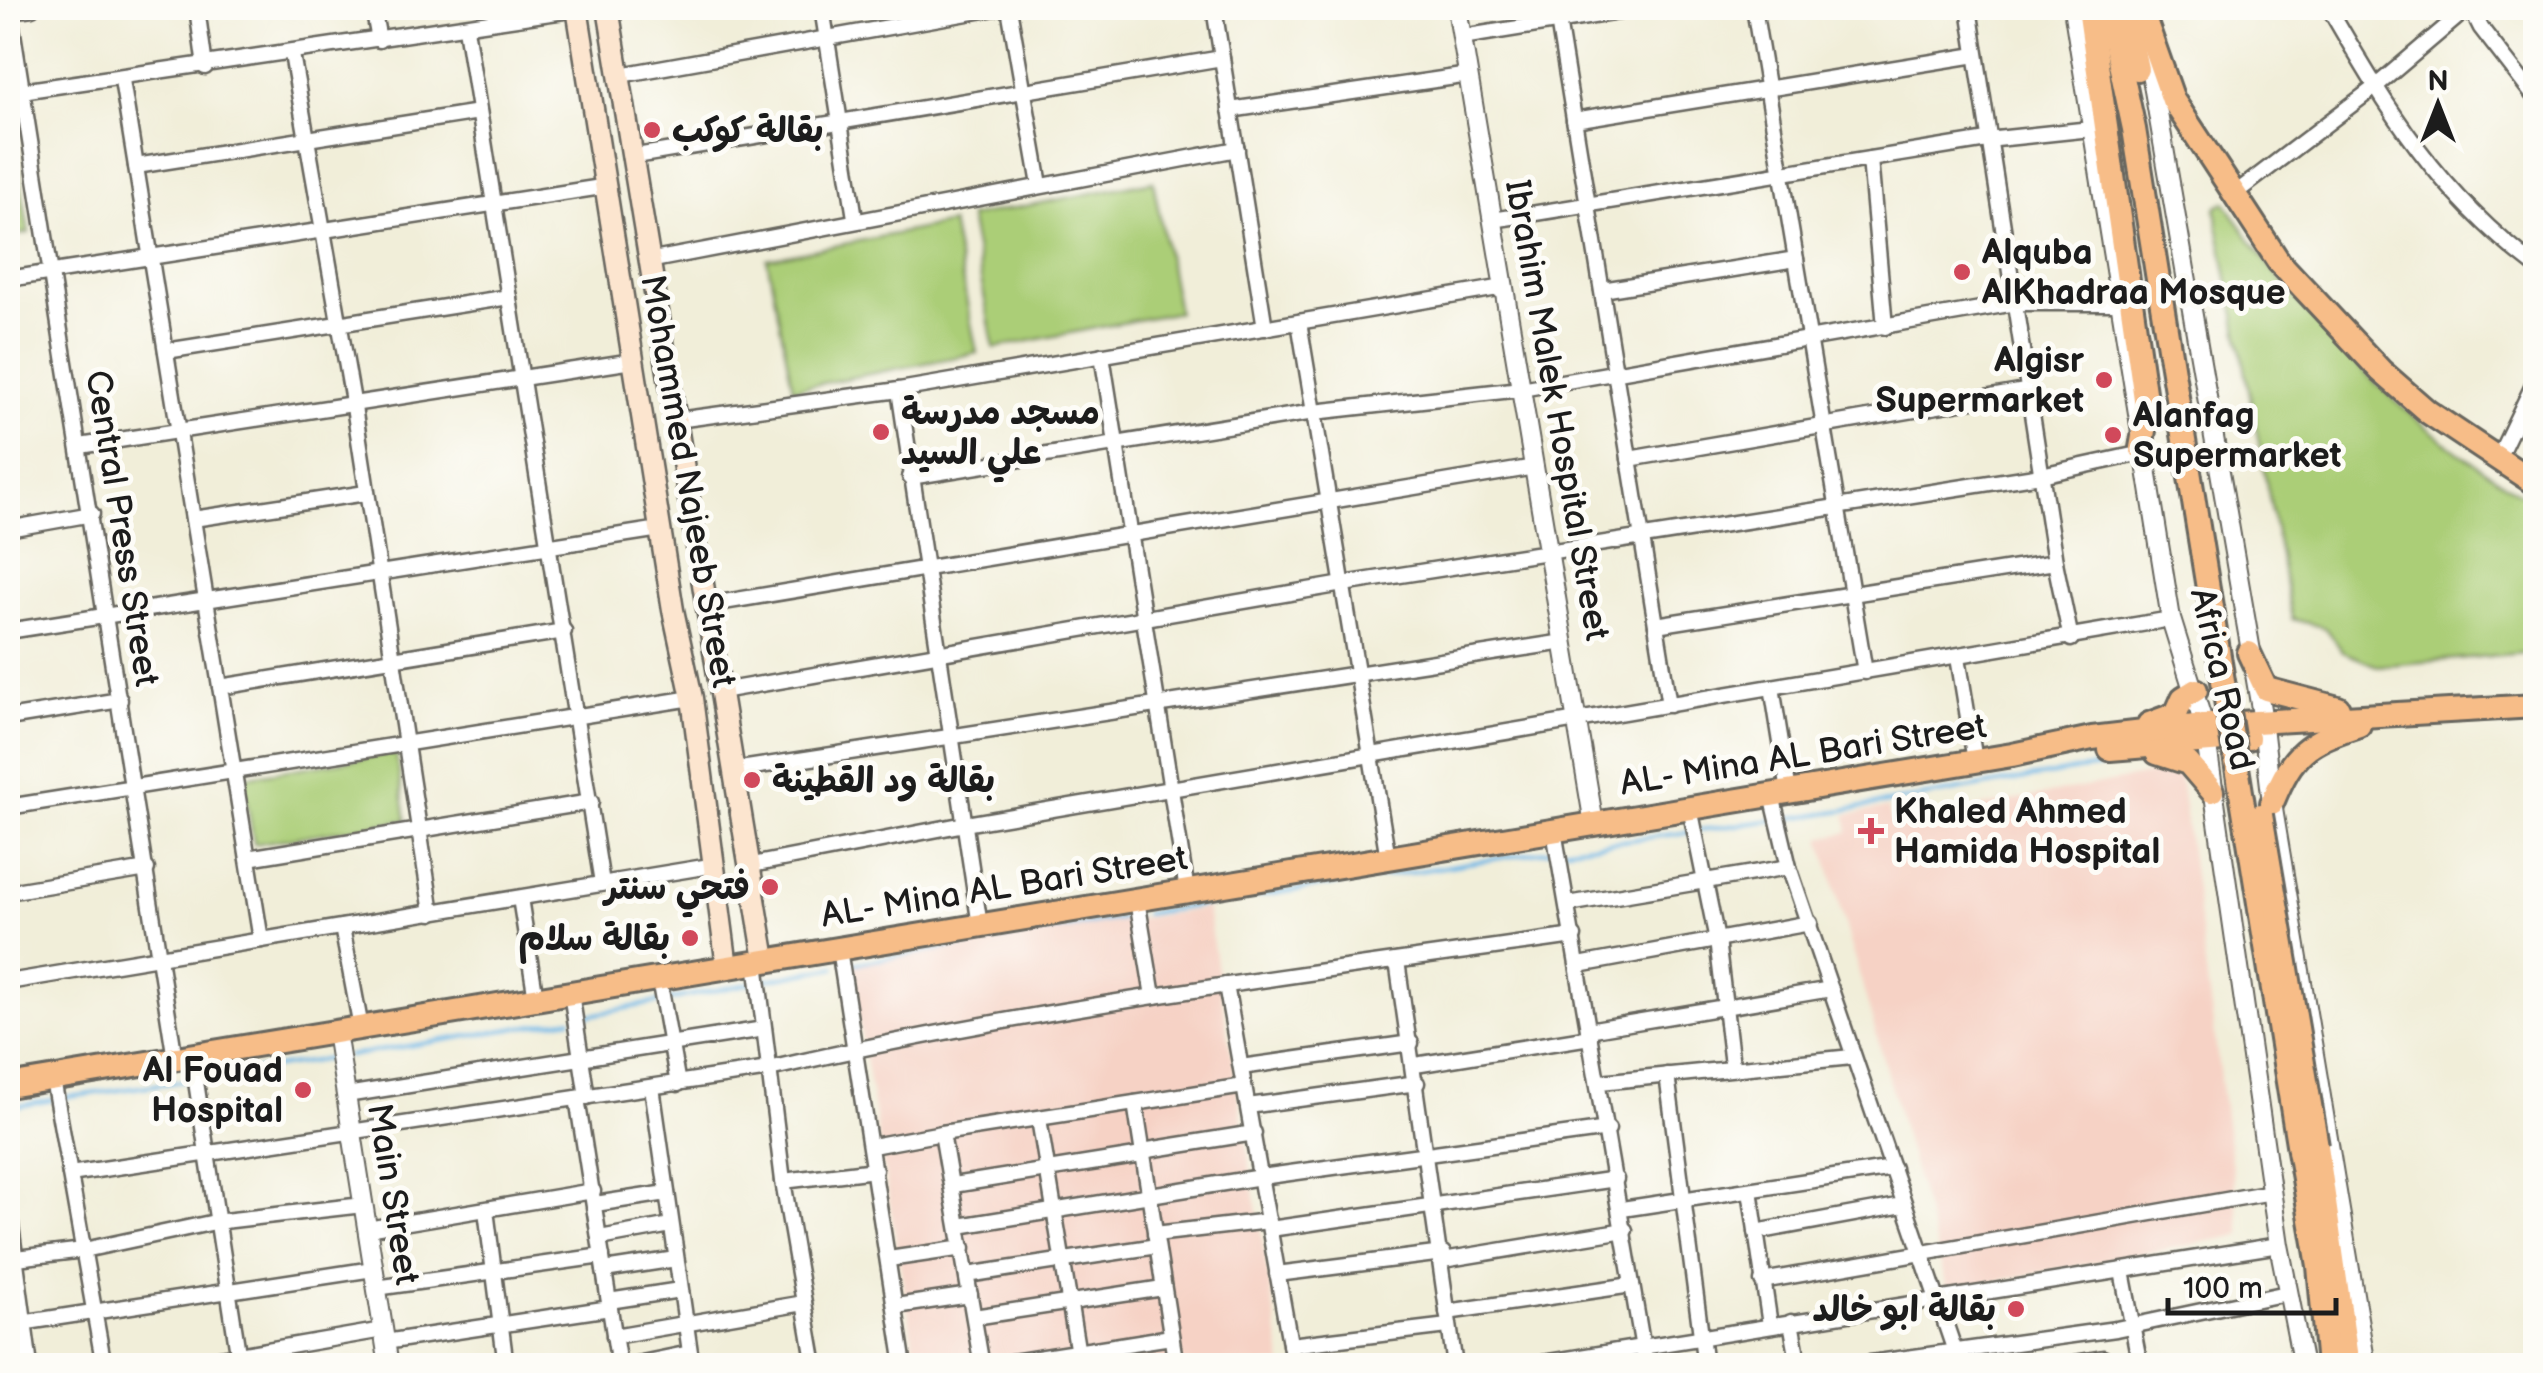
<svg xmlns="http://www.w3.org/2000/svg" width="2543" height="1373" viewBox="0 0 2543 1373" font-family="'Balsamiq Sans','Playpen Sans Arabic',sans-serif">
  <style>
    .built { fill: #f6d2c5 }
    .green { fill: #abce77; stroke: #64754a; stroke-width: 2.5 }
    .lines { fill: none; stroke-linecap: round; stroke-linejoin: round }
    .stream { stroke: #6db7e6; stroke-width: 4 }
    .minor-casing { stroke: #67665e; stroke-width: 19 }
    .tertiary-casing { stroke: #67665e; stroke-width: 22 }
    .secondary-casing { stroke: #67665e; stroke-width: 25 }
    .trunk-casing { stroke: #67665e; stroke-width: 28 }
    .minor { stroke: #fff; stroke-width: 14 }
    .tertiary { stroke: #fff; stroke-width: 18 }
    .secondary { stroke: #fce5cf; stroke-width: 20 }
    .trunk { stroke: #f7bd88; stroke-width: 22 }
    .trunk-bridge-casing { stroke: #67665e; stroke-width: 28; stroke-linecap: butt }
    .trunk-bridge { stroke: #f7bd88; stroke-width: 22 }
    .poi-dot { fill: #d1495b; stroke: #fdfcf7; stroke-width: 4 }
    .labels { text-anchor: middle; stroke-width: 10; stroke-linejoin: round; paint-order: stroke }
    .poi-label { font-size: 35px; font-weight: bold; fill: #1c1c1c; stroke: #fdfcf7; text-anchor: start }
    .street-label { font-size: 35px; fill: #1c1c1c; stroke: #fdfcf7 }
  </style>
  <rect width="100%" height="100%" fill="#fdfcf7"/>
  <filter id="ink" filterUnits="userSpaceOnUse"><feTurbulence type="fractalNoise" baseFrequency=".01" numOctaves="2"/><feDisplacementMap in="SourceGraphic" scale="20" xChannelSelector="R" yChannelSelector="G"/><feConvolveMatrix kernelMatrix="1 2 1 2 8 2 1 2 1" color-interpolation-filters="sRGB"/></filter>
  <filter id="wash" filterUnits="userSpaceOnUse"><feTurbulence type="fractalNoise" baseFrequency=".0048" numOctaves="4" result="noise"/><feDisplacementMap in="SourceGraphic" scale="40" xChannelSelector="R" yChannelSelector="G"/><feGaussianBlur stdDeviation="2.25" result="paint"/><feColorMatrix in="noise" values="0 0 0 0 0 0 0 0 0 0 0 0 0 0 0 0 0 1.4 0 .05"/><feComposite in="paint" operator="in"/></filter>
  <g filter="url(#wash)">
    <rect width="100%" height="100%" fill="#f1eed9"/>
    <g class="built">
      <path d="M2179,769L2241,1235L1948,1290L1821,838L1849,832L1846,815L1888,808L1892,824Z"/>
      <path d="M1207,908L1283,1365H917L849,962Z"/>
    </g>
    <g class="green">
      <path d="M8,102L29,233L8,236Z"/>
      <path d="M1153,181L1178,312L994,348L969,217Z"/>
      <path d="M2225,202C2301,322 2412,431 2535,502V652L2377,666L2343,652L2326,628L2292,619L2218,225L2216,208Z"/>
      <path d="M951,223L977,353L793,389L767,259Z"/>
      <path d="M396,753L406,820L254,844L243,777Z"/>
    </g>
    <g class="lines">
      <g class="stream">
        <path d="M1783,819C1907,803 2029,774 2154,760"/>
        <path d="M1699,830L1774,820"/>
        <path d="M1560,849L1690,832"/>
        <path d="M1145,914L1551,850"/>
        <path d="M845,965L1136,916"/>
        <path d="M761,981L835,967"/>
        <path d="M668,1000L752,983"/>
        <path d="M580,1017L659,1002"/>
        <path d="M348,1056L571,1019"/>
        <path d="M200,1079L334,1058"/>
        <path d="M61,1098L191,1080"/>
        <path d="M8,1108L52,1100"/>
      </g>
    </g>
  </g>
  <g filter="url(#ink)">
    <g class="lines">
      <g class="minor-casing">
        <g id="minor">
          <path d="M9,8L175,1059"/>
          <path d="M197,8L205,67"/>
          <path d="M373,8L379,40"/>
          <path d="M822,8L855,218"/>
          <path d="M1009,8L1040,185"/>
          <path d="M1214,8L1265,328"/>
          <path d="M1556,8L1669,705"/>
          <path d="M1754,8L1865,672"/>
          <path d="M1969,8L2055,562L2071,639"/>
          <path d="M2329,8C2389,112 2438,193 2536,267"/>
          <path d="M2471,8L2481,28L2536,99"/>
          <path d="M10,11L32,8"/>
          <path d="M466,28L602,883"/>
          <path d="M1462,37L1643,8"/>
          <path d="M292,54L354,407L432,913"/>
          <path d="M620,75L996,8"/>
          <path d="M122,80L261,940"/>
          <path d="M8,93L578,9"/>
          <path d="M1230,110L1469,75"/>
          <path d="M1574,120L1976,55"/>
          <path d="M630,157L1222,58"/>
          <path d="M1870,159L1885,327"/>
          <path d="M136,166L479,112"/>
          <path d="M2233,195L2375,87L2468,8"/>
          <path d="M1493,220L1987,140L2091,129"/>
          <path d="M648,261L1237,149"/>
          <path d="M8,279L608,186"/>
          <path d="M1602,290L1796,259"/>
          <path d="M1299,322L1388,858"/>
          <path d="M166,351L509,297"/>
          <path d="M1102,355L1187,891"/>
          <path d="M899,390L980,926"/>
          <path d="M677,420L899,390L1504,287"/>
          <path d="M80,446L633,361"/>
          <path d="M1629,459L2031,390"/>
          <path d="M2497,460L2536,379"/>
          <path d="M910,477L1314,412L1521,389L2015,303H2118"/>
          <path d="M193,519L366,493"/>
          <path d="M8,529L92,514"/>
          <path d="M706,605L1535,467"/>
          <path d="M1656,625L2055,562"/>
          <path d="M8,631L660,529"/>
          <path d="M1958,657L1975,761"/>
          <path d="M220,687L564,631"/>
          <path d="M1772,687L1789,792"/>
          <path d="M721,691L1343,584L2041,475L2142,453"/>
          <path d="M8,718L120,700"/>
          <path d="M734,770L1564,642"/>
          <path d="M1772,795L1789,867L1960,1366"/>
          <path d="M8,807L692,698"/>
          <path d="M1690,808L1717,940L1732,1065"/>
          <path d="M1554,831L1646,1366"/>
          <path d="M248,858L591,802"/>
          <path d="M752,865L965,824L2171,619"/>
          <path d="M8,892L147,869"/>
          <path d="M520,898L536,999"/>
          <path d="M1137,900L1153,996"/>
          <path d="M1568,904L1789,867"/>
          <path d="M342,927L361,1028"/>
          <path d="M839,949L904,1366"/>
          <path d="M1397,961L1455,1366"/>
          <path d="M756,962L783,1181L815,1366"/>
          <path d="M1579,965L1810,923"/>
          <path d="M659,979L678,1084"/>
          <path d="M8,982L716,865"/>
          <path d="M1226,985L1294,1366"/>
          <path d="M571,993L587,1097"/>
          <path d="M1588,1030L1831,989"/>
          <path d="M192,1056L240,1366"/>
          <path d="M1415,1065L1590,1037"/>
          <path d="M1241,1067L1411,1043"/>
          <path d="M1667,1075L1705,1366"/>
          <path d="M53,1079L104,1366"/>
          <path d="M1600,1082L1852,1057"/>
          <path d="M652,1087L692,1366"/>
          <path d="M346,1095L764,1029"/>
          <path d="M577,1098L619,1366"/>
          <path d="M1135,1103L1176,1366"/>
          <path d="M1248,1106L1417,1083"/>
          <path d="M1039,1119L1080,1366"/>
          <path d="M942,1133L1244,1086"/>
          <path d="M872,1146L942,1133L982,1366"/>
          <path d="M1142,1151L1254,1133"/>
          <path d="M70,1174L769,1069C1034,1007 1305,974 1574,936"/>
          <path d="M783,1181L875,1170"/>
          <path d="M953,1185L1142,1155"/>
          <path d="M1750,1190L1770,1325"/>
          <path d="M8,1203L30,1366"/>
          <path d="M595,1204L667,1193"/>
          <path d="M1622,1209L1893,1168"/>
          <path d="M486,1210L506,1366"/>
          <path d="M959,1226L1261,1177L1608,1129"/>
          <path d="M367,1229L593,1191"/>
          <path d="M1270,1229L1616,1179"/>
          <path d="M1756,1232L1903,1205"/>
          <path d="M1155,1234L1269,1221"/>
          <path d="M600,1238L671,1225"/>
          <path d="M8,1259L84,1250L215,1222L363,1205"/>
          <path d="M889,1259L963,1248"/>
          <path d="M1443,1260L1625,1230"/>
          <path d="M604,1270L676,1259"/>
          <path d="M2122,1271L2140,1366"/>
          <path d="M1277,1274L1443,1253"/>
          <path d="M967,1275L1157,1246"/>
          <path d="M1762,1281L2272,1192"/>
          <path d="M376,1288L602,1256"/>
          <path d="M609,1301L680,1290"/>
          <path d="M896,1306L970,1295"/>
          <path d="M1447,1312L1632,1285"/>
          <path d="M974,1317L1163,1288"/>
          <path d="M1791,1322L1799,1366"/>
          <path d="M8,1325L373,1269"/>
          <path d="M614,1336L804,1303"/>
          <path d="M385,1342L610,1308"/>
          <path d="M1290,1345L1448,1326"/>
          <path d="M174,1366L383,1330"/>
          <path d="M627,1366L690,1353"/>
          <path d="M986,1366L1171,1337"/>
          <path d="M1524,1366L2279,1245"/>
          <path d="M1849,1366L2116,1329L2287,1293"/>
          <path d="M2057,1366L2103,1358"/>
        </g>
      </g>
      <g class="tertiary-casing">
        <g id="tertiary">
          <path d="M1457,8L1594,824"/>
          <path d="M2073,8L2171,619L2204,725L2279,1245L2303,1366"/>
          <path d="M2146,44L2261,709L2272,803L2366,1366"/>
          <path d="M336,1032L389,1366"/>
        </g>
      </g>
      <g class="secondary-casing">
        <g id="secondary">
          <path d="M577,8L673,610L692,698L727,967"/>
          <path d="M608,8L765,960"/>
        </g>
      </g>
      <g class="trunk-casing">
        <g id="trunk">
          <path d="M2089,8L2147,413L2141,448"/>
          <path d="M2108,8L2134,129L2159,286"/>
          <path d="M2124,8L2137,69"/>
          <path d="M2142,12L2173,100L2279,262L2381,371L2428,412L2536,484"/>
          <path d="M2249,653L2266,689L2338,708"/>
          <path d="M2149,724L2176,714L2183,698L2196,690"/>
          <path d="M2110,749L2248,738"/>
          <path d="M2157,753L2188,763L2212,791"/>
          <path d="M2272,803C2293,751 2307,742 2359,725"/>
          <path d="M8,1086L2012,755L2092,738L2204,725L2536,706"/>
          <path d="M2317,1146L2348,1366"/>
          <path d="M2299,1150L2319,1266L2328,1366"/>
        </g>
      </g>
      <use href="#minor" class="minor"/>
      <use href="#tertiary" class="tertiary"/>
      <use href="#secondary" class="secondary"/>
      <use href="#trunk" class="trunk"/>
      <g class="trunk-bridge-casing">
        <g id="trunk-bridge">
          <path d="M2159,286L2299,1150"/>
          <path d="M2261,815L2317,1146"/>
        </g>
      </g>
      <use href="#trunk-bridge" class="trunk-bridge"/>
    </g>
  </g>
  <g class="poi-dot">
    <circle cx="652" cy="130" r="10"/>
    <circle cx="1962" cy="272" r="10"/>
    <circle cx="2104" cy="380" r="10"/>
    <circle cx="881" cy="432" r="10"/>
    <circle cx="2113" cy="435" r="10"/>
    <circle cx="752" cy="780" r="10"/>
    <path d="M1866 816h10v10h10v10h-10v10h-10v-10h-10v-10h10z"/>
    <circle cx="770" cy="887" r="10"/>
    <circle cx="690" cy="938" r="10"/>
    <circle cx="303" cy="1090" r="10"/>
    <circle cx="2016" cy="1309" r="10"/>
  </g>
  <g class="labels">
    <g class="poi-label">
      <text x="672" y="142">بقالة كوكب</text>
      <text x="1982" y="264">Alquba<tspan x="1982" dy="40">AlKhadraa Mosque</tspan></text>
      <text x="2084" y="372" text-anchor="end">Algisr<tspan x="2084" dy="40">Supermarket</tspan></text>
      <text x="901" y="424">مسجد مدرسة<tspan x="901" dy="40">علي السيد</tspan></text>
      <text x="2133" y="427">Alanfag<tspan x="2133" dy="40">Supermarket</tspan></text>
      <text x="772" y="792">بقالة ود القطينة</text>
      <text x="1894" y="823">Khaled Ahmed<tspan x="1894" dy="40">Hamida Hospital</tspan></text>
      <text x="750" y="899" text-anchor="end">فتحي سنتر</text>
      <text x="670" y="950" text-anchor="end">بقالة سلام</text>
      <text x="283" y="1082" text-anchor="end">Al Fouad<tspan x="283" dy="40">Hospital</tspan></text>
      <text x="1996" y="1321" text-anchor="end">بقالة ابو خالد</text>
    </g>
    <g class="street-label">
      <text transform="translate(1558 410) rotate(80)" y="12">Ibrahim Malek Hospital Street</text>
      <text transform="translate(689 481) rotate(80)" y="12">Mohammed Najeeb Street</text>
      <text transform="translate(123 528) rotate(81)" y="12">Central Press Street</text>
      <text transform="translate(2223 679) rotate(77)" y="12">Africa Road</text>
      <text transform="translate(1803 754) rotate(-9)" y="12">AL- Mina AL Bari Street</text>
      <text transform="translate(1004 886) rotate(-9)" y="12">AL- Mina AL Bari Street</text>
      <text transform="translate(394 1194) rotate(81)" y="12">Main Street</text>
    </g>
  </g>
  <rect width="2543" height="1373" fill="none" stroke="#fdfcf7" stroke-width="40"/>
  <g transform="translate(2438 105)" stroke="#fdfcf7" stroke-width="8" paint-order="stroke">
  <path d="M0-8L18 38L0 25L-18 38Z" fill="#1c1c1c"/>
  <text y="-15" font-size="28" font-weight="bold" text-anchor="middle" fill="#1c1c1c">N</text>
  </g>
  <path d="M2168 1298v15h168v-15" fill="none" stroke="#1c1c1c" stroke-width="5"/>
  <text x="2183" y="1298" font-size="30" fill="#1c1c1c" stroke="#fdfcf7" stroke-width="8" paint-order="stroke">100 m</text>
</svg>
